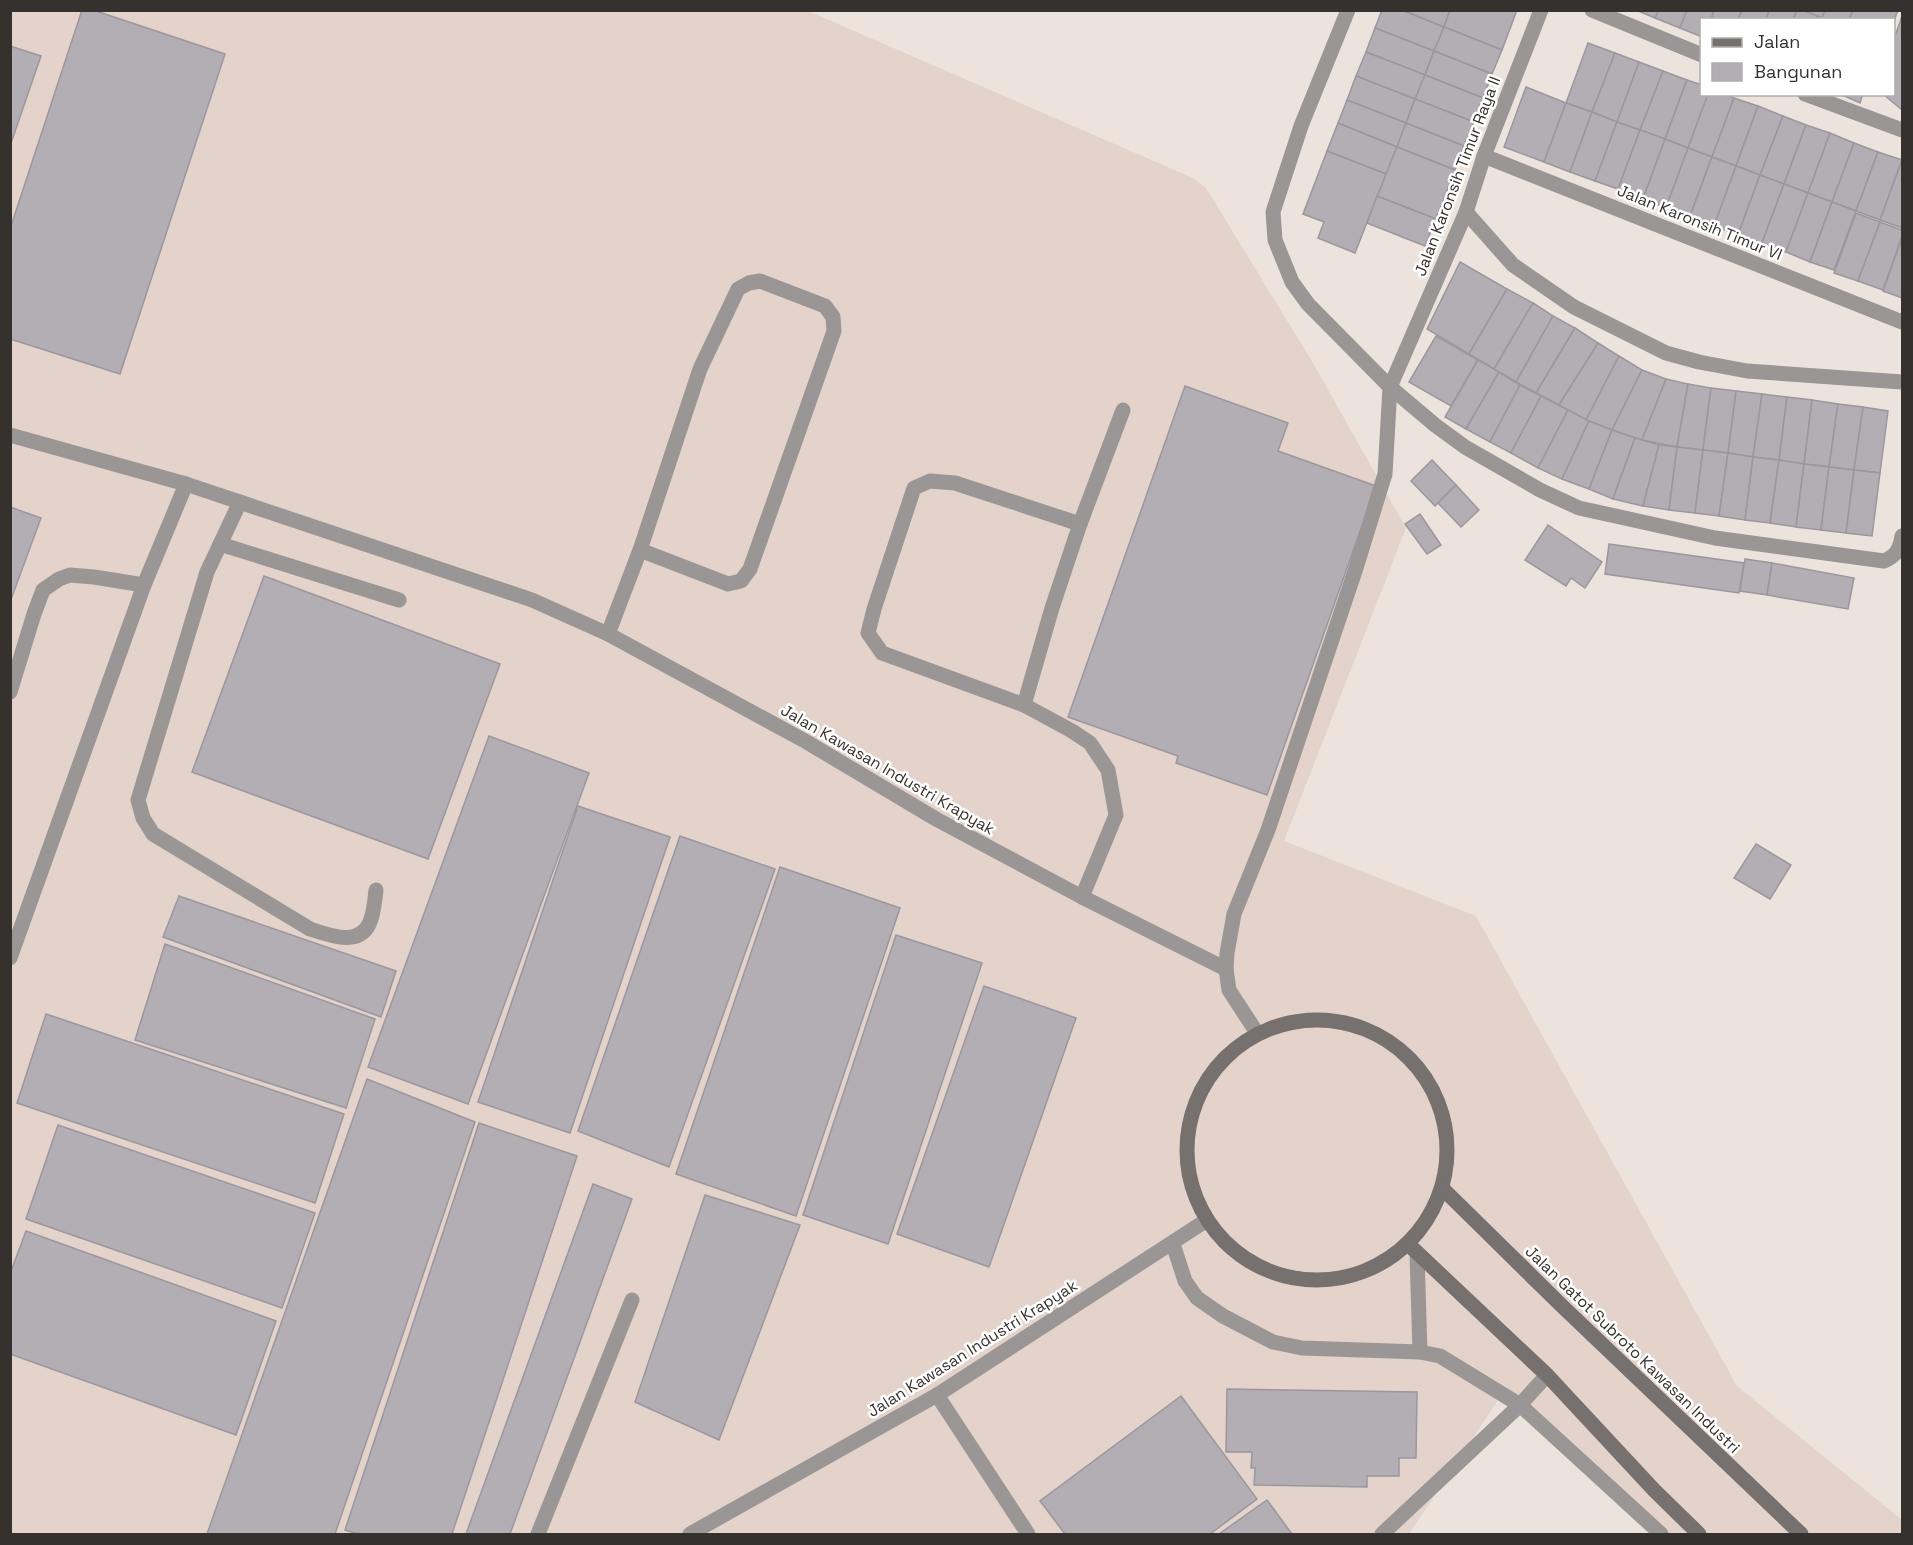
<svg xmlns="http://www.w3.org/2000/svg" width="1913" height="1545" viewBox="0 0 1913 1545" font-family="'Space Grotesk',sans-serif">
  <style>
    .built { fill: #e3d3ca }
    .building { fill: #b3adb4; stroke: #9c969e; stroke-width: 1.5 }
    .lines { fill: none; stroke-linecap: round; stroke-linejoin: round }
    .lane { stroke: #9a9695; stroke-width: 15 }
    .street { stroke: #9a9695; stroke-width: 15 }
    .secondary { stroke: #76706e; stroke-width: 15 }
    .labels { text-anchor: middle; stroke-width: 5; stroke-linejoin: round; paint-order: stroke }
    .street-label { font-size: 16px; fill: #35312f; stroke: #fff }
  </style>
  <rect width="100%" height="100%" fill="#ece3dd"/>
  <path class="built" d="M10,11H808L1193,178L1206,188L1313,363L1406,528L1284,841L1476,916L1737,1386L1902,1520V1534H1661L1500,1397L1409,1534H11Z"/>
  <g class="building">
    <path d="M82,10H93L225,54L120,374L10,339V229Z"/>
    <path d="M1382,10H1402L1444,27L1434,51L1375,28Z"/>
    <path d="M1402,10H1450L1444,27Z"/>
    <path d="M1450,10H1517L1502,50L1444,27Z"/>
    <path d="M1636,10H1659L1655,18Z"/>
    <path d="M1659,10H1687L1680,28L1655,18Z"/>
    <path d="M1687,10H1714L1711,20H1702V37L1680,28Z"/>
    <path d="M1714,10H1742L1738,20H1711Z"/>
    <path d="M1742,10H1769L1766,20H1738Z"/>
    <path d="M1769,10H1797L1793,20H1766Z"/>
    <path d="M1797,10H1803L1822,18L1793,20Z"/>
    <path d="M1803,10H1825L1822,18Z"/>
    <path d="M1825,10H1853L1849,20H1825L1822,18Z"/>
    <path d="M1853,10H1898L1894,21L1849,20Z"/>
    <path d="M1902,16V110L1883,94H1894V39Z"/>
    <path d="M1444,27L1502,50L1492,74L1434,51Z"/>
    <path d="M1375,28L1434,51L1425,75L1366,52Z"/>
    <path d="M1588,43L1615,53L1592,112L1566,103Z"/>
    <path d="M10,46L41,56L10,146Z"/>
    <path d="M1434,51L1492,74L1483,98L1425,75Z"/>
    <path d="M1366,52L1425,75L1415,99L1356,76Z"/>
    <path d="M1615,53L1639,62L1617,122L1592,112Z"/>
    <path d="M1639,62L1663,71L1640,130L1617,122Z"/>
    <path d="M1663,71L1687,80L1665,139L1640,130Z"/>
    <path d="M1425,75L1483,98L1474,122L1415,99Z"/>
    <path d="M1356,76L1415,99L1406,123L1347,100Z"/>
    <path d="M1687,80L1702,85V94H1708L1688,148L1665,139Z"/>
    <path d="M1526,87L1566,103L1544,162L1504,147Z"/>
    <path d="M1708,94H1726L1734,98L1712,157L1688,148Z"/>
    <path d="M1840,94H1863L1860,103Z"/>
    <path d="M1734,98L1758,106L1736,166L1712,157Z"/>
    <path d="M1415,99L1474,122L1464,146L1406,123Z"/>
    <path d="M1347,100L1406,123L1397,147L1338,123Z"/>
    <path d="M1566,103L1592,112L1570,172L1544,162Z"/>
    <path d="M1758,106L1783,116L1760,175L1736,166Z"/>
    <path d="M1592,112L1617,122L1595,181L1570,172Z"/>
    <path d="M1783,116L1806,125L1784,184L1760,175Z"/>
    <path d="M1617,122L1640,130L1618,189L1595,181Z"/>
    <path d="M1338,123L1397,147L1386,174L1327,151Z"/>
    <path d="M1406,123L1464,146L1455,170L1397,147Z"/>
    <path d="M1806,125L1830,133L1808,193L1784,184Z"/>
    <path d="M1640,130L1665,139L1643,199L1618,189Z"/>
    <path d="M1830,133L1854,143L1832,202L1808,193Z"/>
    <path d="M1665,139L1688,148L1666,208L1643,199Z"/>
    <path d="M1854,143L1878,152L1856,211L1832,202Z"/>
    <path d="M1397,147L1455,170L1436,219L1377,196Z"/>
    <path d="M1688,148L1712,157L1690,216L1666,208Z"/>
    <path d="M1327,151L1386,174L1355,253L1318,238L1324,222L1303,214Z"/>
    <path d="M1878,152L1902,160L1880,220L1856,211Z"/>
    <path d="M1712,157L1736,166L1714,226L1690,216Z"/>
    <path d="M1902,160V228L1880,220Z"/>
    <path d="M1736,166L1760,175L1738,235L1714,226Z"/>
    <path d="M1760,175L1784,184L1762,243L1738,235Z"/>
    <path d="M1784,184L1808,193L1786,252L1762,243Z"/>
    <path d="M1808,193L1832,202L1810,262L1786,252Z"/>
    <path d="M1377,196L1436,219L1425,246L1367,223Z"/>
    <path d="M1832,202L1856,211L1834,270L1810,262Z"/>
    <path d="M1856,213L1880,222L1858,281L1834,273Z"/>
    <path d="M1880,222L1902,230V236L1883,290L1858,281Z"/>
    <path d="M1902,238V298L1883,291Z"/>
    <path d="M1460,262L1507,289L1469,354L1427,329Z"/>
    <path d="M1507,289L1533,303L1494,369L1469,354Z"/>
    <path d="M1533,303L1553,316L1516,382L1494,369Z"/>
    <path d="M1553,316L1575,328L1536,393L1516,382Z"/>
    <path d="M1575,328L1598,343L1559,405L1536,393Z"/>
    <path d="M1436,336L1478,360L1451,406L1409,382Z"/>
    <path d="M1598,343L1619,356L1586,420L1559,405Z"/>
    <path d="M1619,356L1642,370L1612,430L1586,420Z"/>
    <path d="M1478,360L1499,372L1466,429L1445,417Z"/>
    <path d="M1642,370L1666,379L1642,440L1612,430Z"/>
    <path d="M1499,372L1520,385L1490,442L1466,429Z"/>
    <path d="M1666,379L1688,384L1677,447L1642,440Z"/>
    <path d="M1688,384L1711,388L1703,450L1677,447Z"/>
    <path d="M1520,385L1541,396L1511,453L1490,442Z"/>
    <path d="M1185,386L1288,423L1278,451L1376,486L1267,795L1176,763L1178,756L1068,717Z"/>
    <path d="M1711,388L1736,391L1728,453L1703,450Z"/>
    <path d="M1736,391L1762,394L1753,457L1728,453Z"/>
    <path d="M1762,394L1787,397L1779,460L1753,457Z"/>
    <path d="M1541,396L1568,410L1538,468L1511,453Z"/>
    <path d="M1787,397L1812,400L1804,464L1779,460Z"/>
    <path d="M1812,400L1838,404L1829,467L1804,464Z"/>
    <path d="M1838,404L1863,407L1854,470L1829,467Z"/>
    <path d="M1863,407L1888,411L1880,473L1854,470Z"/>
    <path d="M1568,410L1589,421L1562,479L1538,468Z"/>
    <path d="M1589,421L1612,430L1589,489L1562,479Z"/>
    <path d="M1612,430L1635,438L1613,499L1589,489Z"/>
    <path d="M1635,438L1659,445L1643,506L1613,499Z"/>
    <path d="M1659,445L1677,447L1669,510L1643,506Z"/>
    <path d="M1677,447L1703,450L1695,513L1669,510Z"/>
    <path d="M1703,450L1728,453L1719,516L1695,513Z"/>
    <path d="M1728,453L1753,457L1745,520L1719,516Z"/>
    <path d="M1753,457L1779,460L1770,523L1745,520Z"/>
    <path d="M1432,460L1456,485L1435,506L1411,481Z"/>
    <path d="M1779,460L1804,464L1796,527L1770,523Z"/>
    <path d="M1804,464L1829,467L1821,530L1796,527Z"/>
    <path d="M1829,467L1854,470L1846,533L1821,530Z"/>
    <path d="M1854,470L1880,473L1872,536L1846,533Z"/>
    <path d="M1456,485L1479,510L1461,527L1438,503Z"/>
    <path d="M10,507L41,518L10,602Z"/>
    <path d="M1420,514L1441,545L1427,554L1405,524Z"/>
    <path d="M1548,525L1602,562L1585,588L1571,578L1566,586L1525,560Z"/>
    <path d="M1609,544L1744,563L1739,593L1605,574Z"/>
    <path d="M1745,559L1772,563L1767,595L1740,591Z"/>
    <path d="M1772,563L1854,578L1848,609L1767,595Z"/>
    <path d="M264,576L500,664L428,859L192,772Z"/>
    <path d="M489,736L589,773L468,1104L368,1067Z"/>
    <path d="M578,806L670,837L570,1133L478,1102Z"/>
    <path d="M680,836L775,869L669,1167L578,1131Z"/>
    <path d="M1756,844L1791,865L1770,899L1734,878Z"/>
    <path d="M780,867L900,908L796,1216L676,1174Z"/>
    <path d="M179,896L396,971L381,1017L163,937Z"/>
    <path d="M896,935L982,963L888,1244L803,1215Z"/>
    <path d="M165,944L375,1019L346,1108L135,1040Z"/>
    <path d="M984,986L1076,1018L989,1267L897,1234Z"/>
    <path d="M46,1014L344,1114L315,1203L17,1103Z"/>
    <path d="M367,1079L475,1122L335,1534H207Z"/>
    <path d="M479,1123L577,1156L452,1534H358L345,1530Z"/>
    <path d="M58,1125L315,1213L282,1308L26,1219Z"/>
    <path d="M593,1184L632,1199L510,1534H466Z"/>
    <path d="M705,1195L800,1225L719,1440L635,1402Z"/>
    <path d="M26,1231L276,1321L236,1435L10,1354V1274Z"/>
    <path d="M1227,1389L1417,1392L1416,1458H1399V1476H1367V1487L1254,1485L1255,1468H1251L1252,1452H1226Z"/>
    <path d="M1181,1396L1257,1499L1210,1534H1065L1040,1501Z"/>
    <path d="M1267,1500L1292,1534H1219Z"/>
  </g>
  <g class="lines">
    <g class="lane">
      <path d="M10,435L186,484L532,600L608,634L805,741L936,819L1082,897L1226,969"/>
      <path d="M240,502L207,572L138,800L143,818L153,834L310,929C331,936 362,948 371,919C374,910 375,899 376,890"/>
      <path d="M1080,524L955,483L930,481L914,488L874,609L868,633L882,653L1024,705L1072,731L1090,743L1108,770L1116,815L1082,897"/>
      <path d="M220,544L399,600"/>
      <path d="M608,634L640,550L700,369L738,289L749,283L760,281L825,306L833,317L834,331L750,569L741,581L728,584L640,550"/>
      <path d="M10,692L34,614L43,590L59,579L70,575L94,577L144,585"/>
      <path d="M1024,705L1052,608L1080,524L1123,410"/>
      <path d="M10,958L144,585L186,484"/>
      <path d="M1173,1244L1185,1281L1197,1298L1223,1316L1273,1342L1302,1348L1420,1352L1440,1356L1520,1405L1382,1534"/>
      <path d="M1417,1253L1420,1352"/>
      <path d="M937,1395L1028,1534"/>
      <path d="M538,1534L632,1300"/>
      <path d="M690,1534L937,1395L1207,1220"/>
    </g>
    <g class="street">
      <path d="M1348,10L1301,126L1273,212L1275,240L1292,282L1308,304L1390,387L1435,425L1465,447L1540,490L1579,508L1715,538L1884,561C1896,556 1900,549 1902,536"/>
      <path d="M1592,10L1702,55"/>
      <path d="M1805,94L1902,130"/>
      <path d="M1484,156L1902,322"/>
      <path d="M1466,212L1513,265L1574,307L1666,353L1699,362L1747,371L1902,382"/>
      <path d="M1257,1033L1229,990L1226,969L1227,953L1234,914L1268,830L1356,568L1385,474L1390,387L1466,212L1484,156L1541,10"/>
      <path d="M1547,1375L1520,1405L1661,1534"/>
    </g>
    <g class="secondary">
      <circle cx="1317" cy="1150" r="130"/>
      <path d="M1442,1188L1561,1305L1801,1534"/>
      <path d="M1408,1244L1547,1375L1654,1490L1699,1534"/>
    </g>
  </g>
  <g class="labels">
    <g class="street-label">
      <text transform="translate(1457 176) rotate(-69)" y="6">Jalan Karonsih Timur Raya II</text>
      <text transform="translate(1700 222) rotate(22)" y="6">Jalan Karonsih Timur VI</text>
      <text transform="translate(888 769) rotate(30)" y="6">Jalan Kawasan Industri Krapyak</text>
      <text transform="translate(972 1348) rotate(-32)" y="6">Jalan Kawasan Industri Krapyak</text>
      <text transform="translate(1633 1349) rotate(44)" y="6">Jalan Gatot Subroto Kawasan Industri</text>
    </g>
  </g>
  <rect width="1913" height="1545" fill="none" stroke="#35312f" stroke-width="24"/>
  <rect x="1700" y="18" width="195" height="78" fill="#ffffff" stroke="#aeadac" stroke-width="1.5"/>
  <rect x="1712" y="38" width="30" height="9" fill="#76706e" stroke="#aeadac" stroke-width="1.5"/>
  <text x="1754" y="48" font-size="18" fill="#35312f">Jalan</text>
  <rect x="1712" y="63" width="30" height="18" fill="#b3adb4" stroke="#aeadac" stroke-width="1.5"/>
  <text x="1754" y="78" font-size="18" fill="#35312f">Bangunan</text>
</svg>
